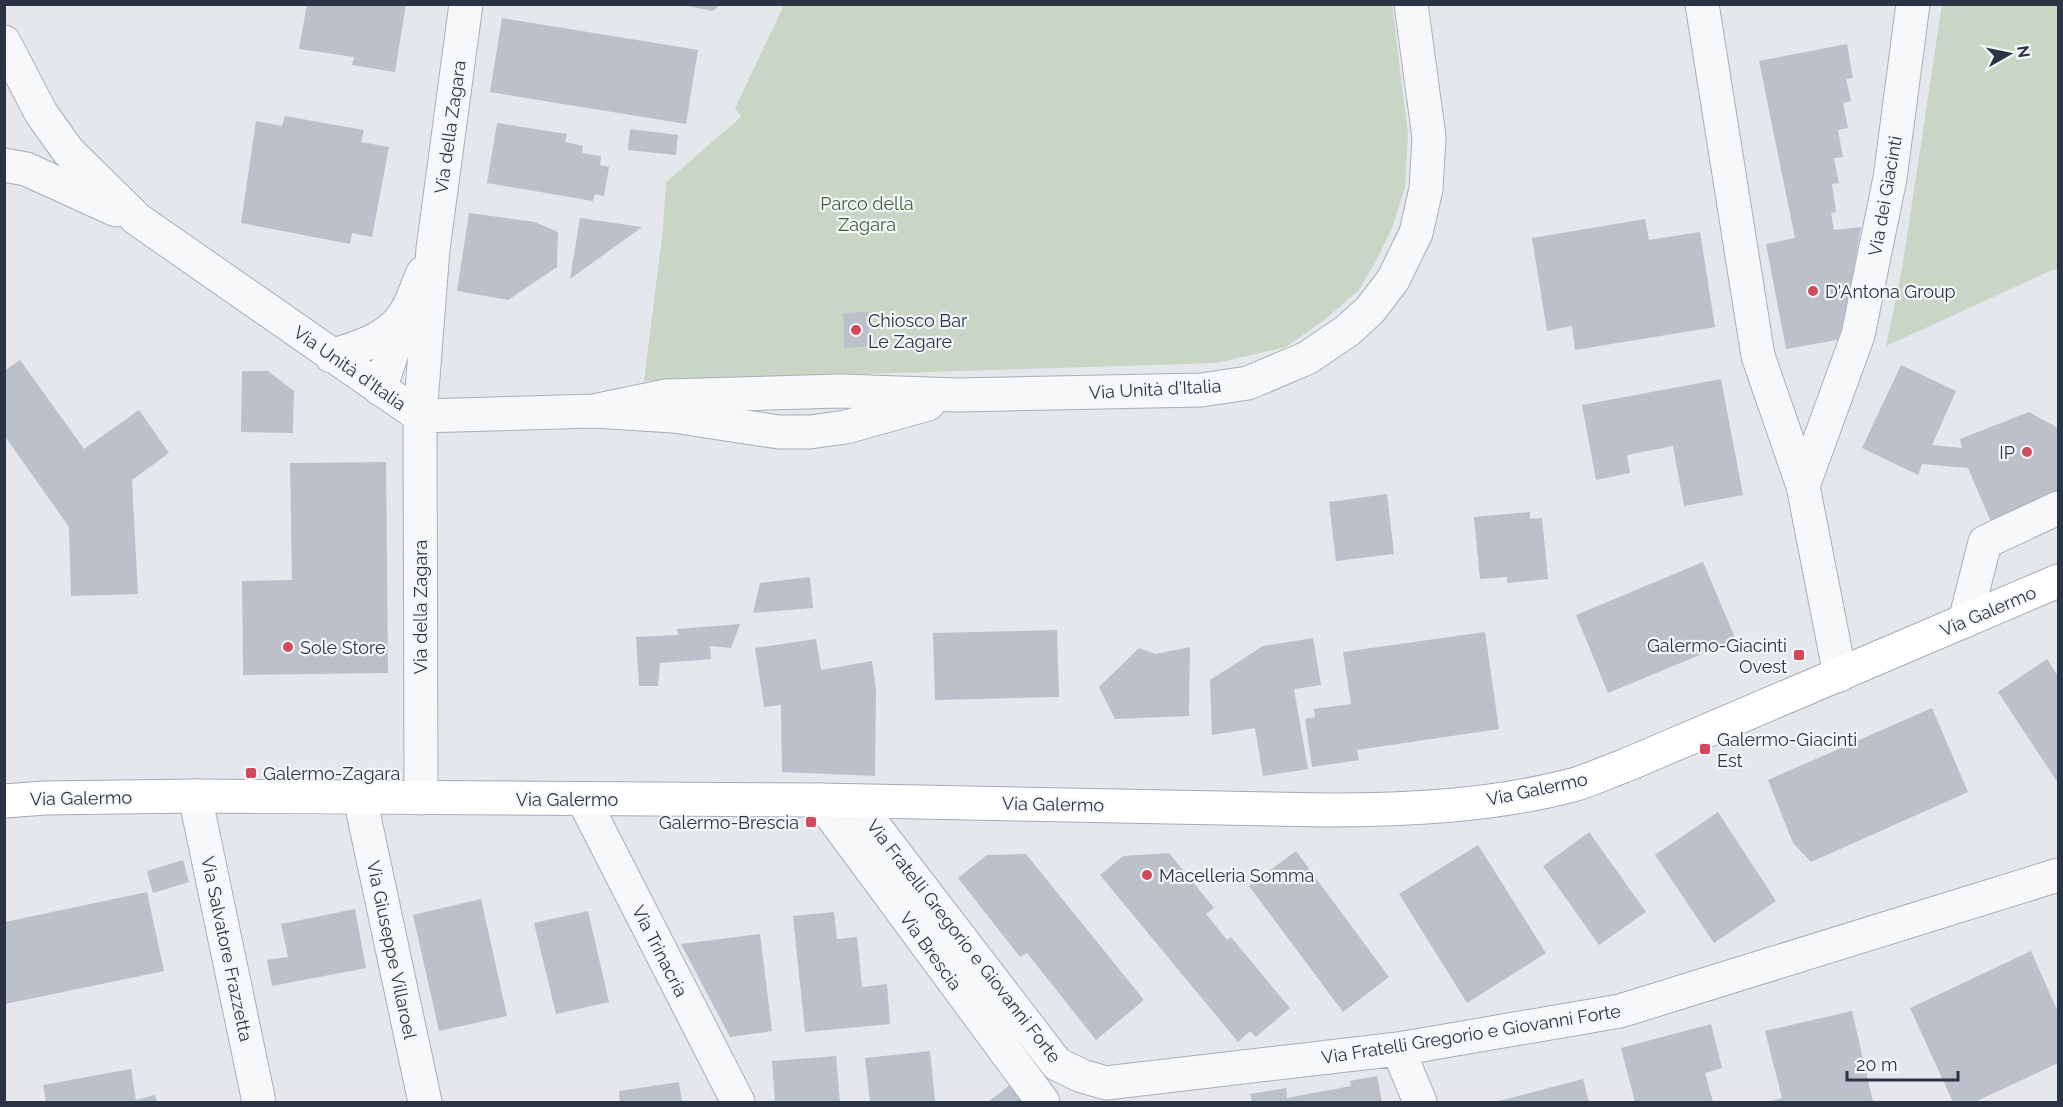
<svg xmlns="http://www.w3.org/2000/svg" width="2063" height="1107" viewBox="0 0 2063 1107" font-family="Raleway,sans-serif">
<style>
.green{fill:#c9d6c5}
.building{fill:#bbc0ca}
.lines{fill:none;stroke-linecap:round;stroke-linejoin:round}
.minor-casing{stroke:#a9aeb7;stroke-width:35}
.major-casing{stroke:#a3abb8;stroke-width:35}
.minor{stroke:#f7f8fa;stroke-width:33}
.major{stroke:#fff;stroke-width:33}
.poi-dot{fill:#d1495b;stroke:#f4f6f9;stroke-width:2}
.labels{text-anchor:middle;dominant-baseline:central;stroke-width:4.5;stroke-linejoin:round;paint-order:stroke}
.street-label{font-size:18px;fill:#2b3445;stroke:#f4f6f9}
.park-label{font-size:18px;fill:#3f6138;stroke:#f4f6f9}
.poi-label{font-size:18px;fill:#2b3445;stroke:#f4f6f9;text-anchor:start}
</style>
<rect width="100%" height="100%" fill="#e4e7ec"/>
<path class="green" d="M784,5H1392L1408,134L1405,187L1392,228L1377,259L1358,291L1327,318L1286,347L1216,363L644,381L663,229L666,182L741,117L735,108Z
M1942,5H2058V270H2052L1886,346L1902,269Z"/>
<path class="building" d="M307,4H406L395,72L352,65L354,57L299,49Z
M677,4H721L713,11Z
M502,18L698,50L686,124L490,92Z
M1847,44L1853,78L1846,79L1851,101L1843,103L1848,128L1838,130L1843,157L1834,158L1839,183L1832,184L1836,212L1831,213L1834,230L1861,227L1842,339L1786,349L1766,244L1795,238L1759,61Z
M285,116L364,130L361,142L389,147L372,237L352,233L350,244L241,223L256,121L282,126Z
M497,123L567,134L565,142L583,146L582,153L601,156L600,165L609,167L604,196L595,194L593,201L487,183Z
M630,129L678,135L676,155L628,150Z
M469,213L535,222L558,232L557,267L508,300L457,291Z
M580,218L642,227L570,279Z
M1645,219L1649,240L1700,232L1715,327L1575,350L1572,326L1547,331L1532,238Z
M868,312L870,346L844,348L843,313Z
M20,360L84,449L139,410L169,453L132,480L138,594L71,596L69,527L4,435V371Z
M1901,365L1956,391L1932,445L1962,448L1960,439L2029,412L2058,428V520L2000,543L1968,468L1922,464L1918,475L1862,448Z
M242,371H268L294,391L293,433L241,432Z
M1721,379L1743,495L1684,506L1673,446L1627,455L1630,473L1596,480L1582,405Z
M386,462L388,673L243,675L242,581L292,580L290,463Z
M1387,494L1394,554L1336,561L1329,502Z
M1530,512V519L1542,518L1548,579L1507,583V577L1480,579L1474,517Z
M1703,562L1736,640L1608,693L1576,615Z
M810,577L813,608L753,613L760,583Z
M740,624L731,648L710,646L711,659L660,663L658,686H639L636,637L678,635L677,629Z
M1057,630L1059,697L935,700L933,633Z
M1485,632L1499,729L1357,750L1359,760L1312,767L1305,719L1315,717L1314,709L1351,704L1343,652Z
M1313,638L1321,685L1294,689L1308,769L1263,776L1255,728L1212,735L1210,680L1263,646Z
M816,639L821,670L872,661L876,689L875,776L782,772L781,705L764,707L755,648Z
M1190,647L1189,716L1115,719L1099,687L1139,648L1155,654Z
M2047,659L2058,676V783L1998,692Z
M1932,708L1968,792L1811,862L1793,843L1768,780Z
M1718,812L1776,901L1714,943L1655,855Z
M1589,832L1646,912L1599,945L1543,866Z
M1478,845L1546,953L1467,1003L1399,894Z
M1296,851L1389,977L1343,1012L1249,886Z
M1169,853L1214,908L1206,914L1227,940L1231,937L1290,1008L1256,1037L1250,1031L1238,1042L1100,875L1123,856Z
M1026,854L1144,1000L1096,1040L1027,953L1020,957L958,878L987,855Z
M183,860L189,882L153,893L147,871Z
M147,892L164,971L5,1004V922Z
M481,899L507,1016L439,1031L413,915Z
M355,909L366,968L272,986L267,960L288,957L281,924Z
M588,911L609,1002L556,1014L534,923Z
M834,912L837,939L857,937L862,987L887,984L890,1024L805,1032L793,916Z
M760,934L772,1031L730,1037L681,944Z
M2031,951L2058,1012V1063L1975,1102H1953L1910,1008Z
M1852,1011L1873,1102H1769L1782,1098L1765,1031Z
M1711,1024L1722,1068L1705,1073L1713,1102H1635L1621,1048Z
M930,1051L935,1102H870L865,1058Z
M836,1056L840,1102H775L772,1061Z
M131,1069L136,1100L155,1095L157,1102H46L43,1085Z
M1377,1076L1382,1102H1252L1250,1094L1286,1088L1287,1098L1351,1086L1350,1081Z
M1583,1079L1589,1102H1495Z
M679,1082L682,1102H620L619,1091Z
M1010,1085L1024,1102H988Z"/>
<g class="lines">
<defs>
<path id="minor" d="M1702,4L1758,356L1803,486L1840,675
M4,42L41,113L68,151L137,219L420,416L594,411L673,416L779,432H810L846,427L928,404
M4,165L26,169L116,210
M331,356C359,347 390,339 406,312C413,300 417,286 423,273
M380,389L405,314
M594,411L666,396L840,391L958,395L1201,390L1248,383L1307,358L1347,331L1370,310L1393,280L1416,233L1426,189L1429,137L1411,4
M1803,486L1858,335L1890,178L1913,4
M1965,621L1985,542L2058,508
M195,796L259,1102
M360,798L425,1102
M421,798L420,416L433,249L466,4
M583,799L738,1102
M820,800L1043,1102
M855,801L1057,1064L1082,1076L1106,1083L1398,1049L1620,1011L2058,875
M1398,1049L1420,1102"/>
<path id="major" d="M4,801L45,798L195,796L820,800L1325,810C1408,810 1492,806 1573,785C1590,780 1607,772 1624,766L2058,581"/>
</defs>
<use href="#minor" class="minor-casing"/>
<use href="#major" class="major-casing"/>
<use href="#minor" class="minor"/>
<use href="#major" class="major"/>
</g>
<g class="poi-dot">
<circle cx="1813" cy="291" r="6"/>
<circle cx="856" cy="330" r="6"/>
<circle cx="2027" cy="452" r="6"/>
<circle cx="288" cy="647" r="6"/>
<rect x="1793" y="649" width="12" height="12" rx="3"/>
<rect x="1699" y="743" width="12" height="12" rx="3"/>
<rect x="245" y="767" width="12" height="12" rx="3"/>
<rect x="805" y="816" width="12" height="12" rx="3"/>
<circle cx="1147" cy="875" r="6"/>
</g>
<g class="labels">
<g class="street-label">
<text transform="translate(450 127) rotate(-82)">Via della Zagara</text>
<text transform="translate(1885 196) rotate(-80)">Via dei Giacinti</text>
<text transform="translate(350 368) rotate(35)">Via Unità d'Italia</text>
<text transform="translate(1155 389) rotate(-3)">Via Unità d'Italia</text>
<text transform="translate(420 607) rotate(-90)">Via della Zagara</text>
<text transform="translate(1988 611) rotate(-23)">Via Galermo</text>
<text transform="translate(1537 789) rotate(-12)">Via Galermo</text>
<text transform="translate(81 798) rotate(-1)">Via Galermo</text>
<text x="567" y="799">Via Galermo</text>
<text transform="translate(1053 804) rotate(1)">Via Galermo</text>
<text transform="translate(964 941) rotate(52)">Via Fratelli Gregorio e Giovanni Forte</text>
<text transform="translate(227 949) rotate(78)">Via Salvatore Frazzetta</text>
<text transform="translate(392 950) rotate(78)">Via Giuseppe Villaroel</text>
<text transform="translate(660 951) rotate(63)">Via Trinacria</text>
<text transform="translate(931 951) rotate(54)">Via Brescia</text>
<text transform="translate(1471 1034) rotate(-9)">Via Fratelli Gregorio e Giovanni Forte</text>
</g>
<g class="park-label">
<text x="867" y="203">Parco della<tspan x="867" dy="21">Zagara</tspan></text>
</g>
<g class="poi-label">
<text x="1825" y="291">D'Antona Group</text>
<text x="868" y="320">Chiosco Bar<tspan x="868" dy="21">Le Zagare</tspan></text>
<text x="2015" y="452" text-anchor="end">IP</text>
<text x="1787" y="645" text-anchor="end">Galermo-Giacinti<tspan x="1787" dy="21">Ovest</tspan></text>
<text x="300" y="647">Sole Store</text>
<text x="1717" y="739">Galermo-Giacinti<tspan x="1717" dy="21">Est</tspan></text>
<text x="263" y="773">Galermo-Zagara</text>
<text x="799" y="822" text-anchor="end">Galermo-Brescia</text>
<text x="1159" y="875">Macelleria Somma</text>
</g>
</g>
<rect width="2063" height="1107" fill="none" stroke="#2b3445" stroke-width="12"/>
<g transform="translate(2009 54) rotate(81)" stroke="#f4f6f9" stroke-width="4.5" paint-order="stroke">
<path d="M0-4.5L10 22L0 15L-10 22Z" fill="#2b3445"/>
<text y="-9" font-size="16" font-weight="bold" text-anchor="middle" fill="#2b3445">N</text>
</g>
<path d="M1847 1071v9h111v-9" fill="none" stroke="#2b3445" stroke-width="3"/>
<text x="1856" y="1071" font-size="18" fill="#2b3445" stroke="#f4f6f9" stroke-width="4.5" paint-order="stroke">20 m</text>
</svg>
